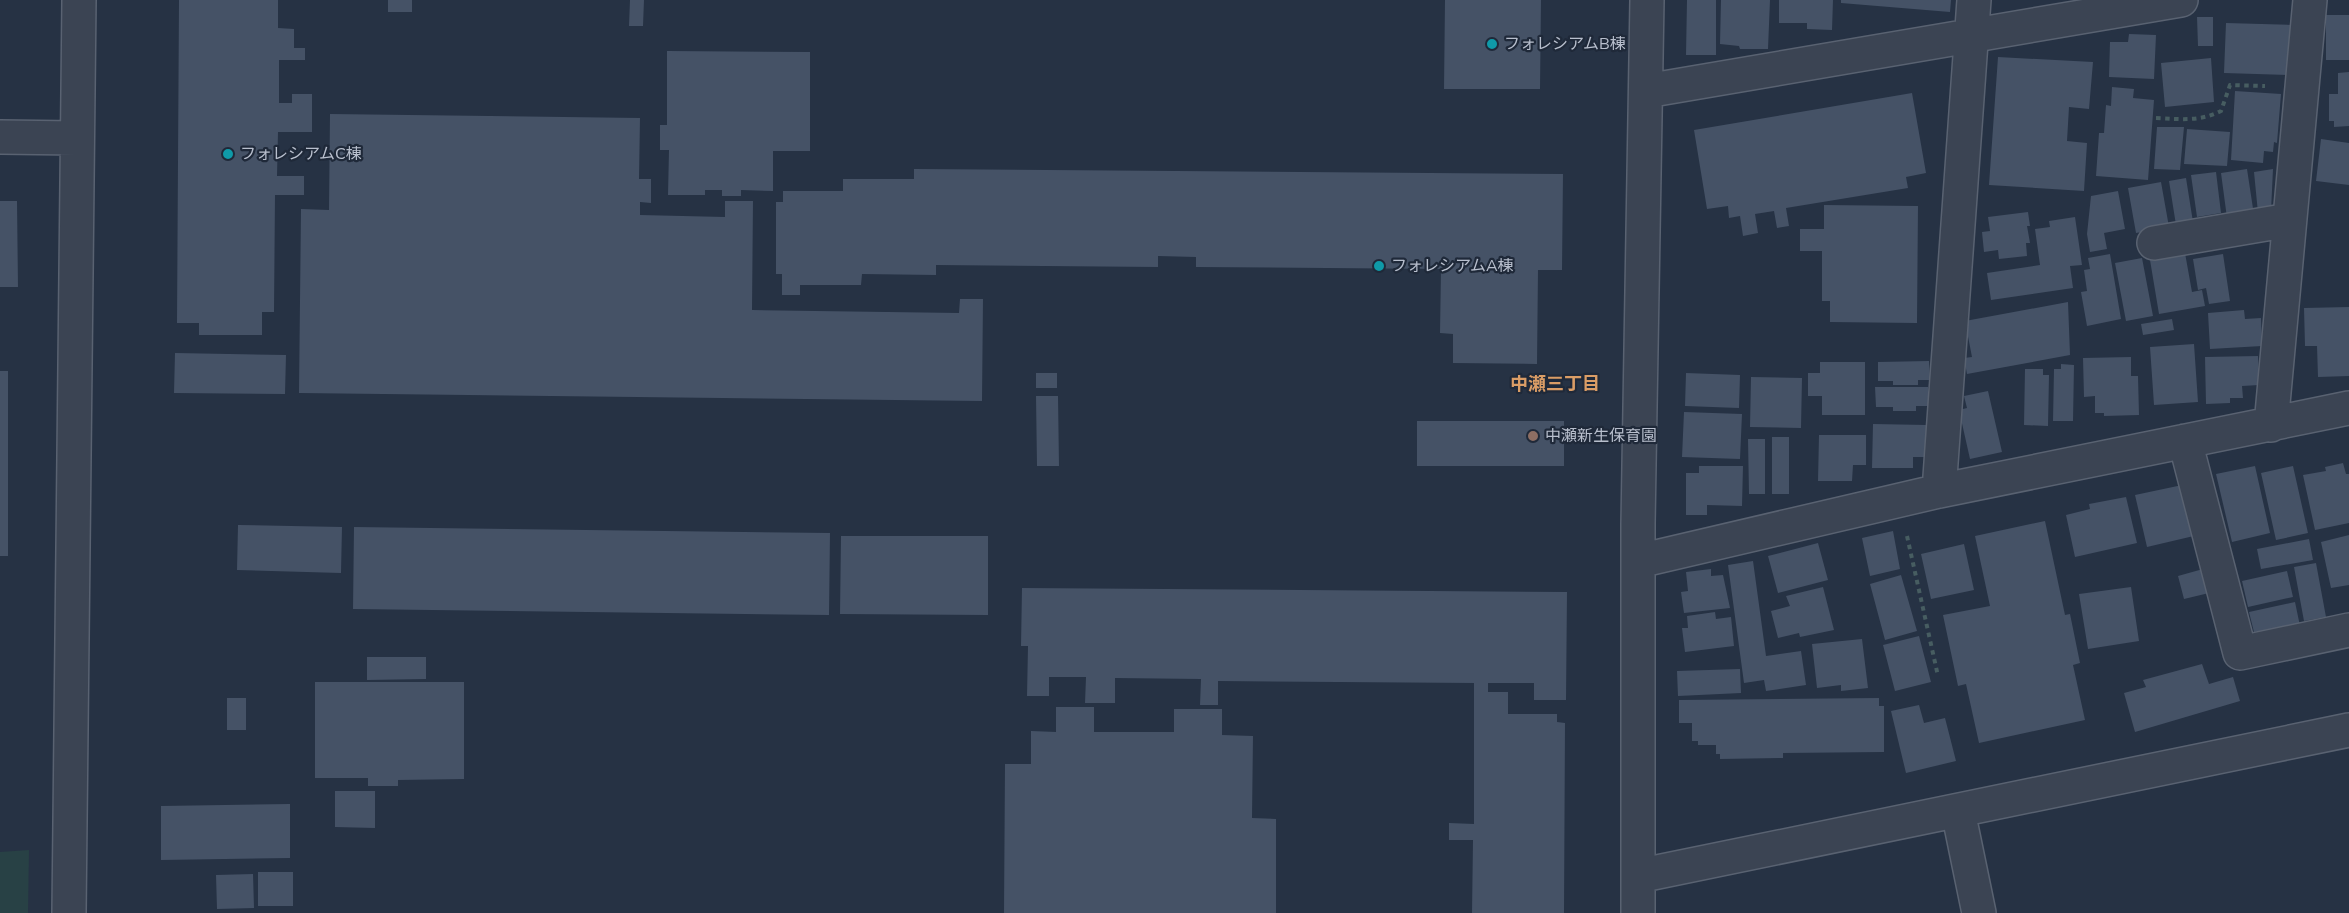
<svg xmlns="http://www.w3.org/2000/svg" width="2349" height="913" viewBox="0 0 2349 913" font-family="'Nunito Sans','Noto Sans JP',sans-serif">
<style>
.green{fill:#284145}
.building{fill:#455266}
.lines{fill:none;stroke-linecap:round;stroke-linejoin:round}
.minor-casing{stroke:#596271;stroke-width:36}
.path{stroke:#475d61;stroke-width:4;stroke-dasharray:4.5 4.5;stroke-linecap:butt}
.minor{stroke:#3b4453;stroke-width:33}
.culture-dot{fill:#0f9aa8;stroke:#1f2939;stroke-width:2}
.education-dot{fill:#8d6e63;stroke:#1f2939;stroke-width:2}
.labels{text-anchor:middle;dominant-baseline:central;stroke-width:4.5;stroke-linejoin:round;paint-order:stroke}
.poi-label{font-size:16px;fill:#b8bfcd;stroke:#1f2939;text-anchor:start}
.neighbourhood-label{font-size:18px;font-weight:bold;fill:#da9d66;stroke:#1f2939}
</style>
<rect width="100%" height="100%" fill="#263244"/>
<path class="green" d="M29,850L28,913H0V852Z"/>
<path class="building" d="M179,0H278V28L294,29V48H305V60H279V103H292V94H312V132H278L277,176H304V195H275L274,312H262V335H199V323H177Z
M388,0H412V12H388Z
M630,0H644L643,26H629Z
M1445,0H1541L1540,89H1444Z
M1687,0H1716V55H1686Z
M1721,0H1770L1768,49H1740L1739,46L1720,44Z
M1779,0H1833L1832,30L1807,29V23H1779Z
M1841,0H1951L1950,12L1841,3Z
M2326,15H2349V60H2326Z
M2197,17H2213V46H2198Z
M2226,23L2293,25L2290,75L2224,73Z
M2129,34L2156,35L2154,79L2109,77L2110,42H2128Z
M667,51L810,52V151H773V191L741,190V196H722V190H705V195H668L669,150H660V125H667Z
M1998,57L2093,62L2089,109L2069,107L2067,141L2087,143L2084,191L1989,185Z
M2211,58L2214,102L2165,107L2161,63Z
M2349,72V126L2334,127V121H2329V94H2338V73Z
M2112,87L2134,89L2133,98L2154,100L2148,180L2096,176L2099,133H2104L2106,105L2111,106Z
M2235,91L2281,94L2277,143L2274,142L2273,152L2264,151L2263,163L2231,160Z
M1912,93L1926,173L1906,177L1908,188L1786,208L1789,226L1777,228L1774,211L1755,214L1758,233L1743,236L1740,216L1729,218L1728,206L1707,209L1694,130Z
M330,114L640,118L639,179H651V203L640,202V215L725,217V201H753L752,310L959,313L960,299H983L982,401L299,393L301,209L329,210Z
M2157,127H2184L2180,170L2154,169Z
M2187,129L2230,132L2227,166L2184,164Z
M2321,139L2349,143V185L2316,181Z
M914,169L1563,174L1562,270H1538L1537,364L1453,363V334L1440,333L1441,269L1196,267V257L1158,256V267L936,265V275L862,274L861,285H800V295H782V274H776V202H783V191H843V179H914Z
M2247,169L2254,215L2227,218L2221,173Z
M2273,169L2271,211L2258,213L2254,172Z
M2216,172L2221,213L2197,217L2191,175Z
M2186,178L2193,222L2176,225L2169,181Z
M2161,182L2169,227L2136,233L2128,188Z
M2118,191L2125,229L2104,233L2107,249L2090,252L2087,234L2091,196Z
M0,201H17L18,287H0Z
M1824,205L1918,206L1917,323L1830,322V301H1822V251H1800V229H1824Z
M2028,212L2030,226H2027L2030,243H2026L2027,256L1999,259L1998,250L1984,252L1982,232L1990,231L1988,217Z
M2075,217L2082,265L2070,266L2073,288L1991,300L1987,273L2040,265L2035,229L2050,227L2049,221Z
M2185,253L2192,292L2202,290L2205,306L2159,314L2150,260Z
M2110,254L2121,319L2087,326L2081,292L2087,291L2084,270L2090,269L2088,258Z
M2223,254L2230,301L2209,304L2206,288L2198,290L2193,259Z
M2142,258L2153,316L2126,321L2115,263Z
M2068,302L2070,355L1967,374L1964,358L1972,357L1965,321Z
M2349,307V376L2318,377L2317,346H2305L2304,308Z
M2244,310L2245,319L2261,318L2262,346L2210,349L2208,313Z
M2172,319L2174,330L2143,335L2141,324Z
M2194,344L2198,402L2154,405L2150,347Z
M175,353L286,355L285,394L174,393Z
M2258,356L2259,385L2242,386L2243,398H2230V403L2206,404L2205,357Z
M2131,357V376H2138L2139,415L2104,416V413H2095V396L2084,397L2083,358Z
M1929,361L1930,380H1918V385H1893V381H1878V362Z
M1820,362H1865V415H1822V396H1808V373H1820Z
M2061,364L2074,365L2073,421H2053L2054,369H2061Z
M2025,369H2043V375H2049L2048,426L2024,425Z
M0,371H8V556H0Z
M1036,373H1057V388H1036Z
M1686,373L1740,375L1739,408L1685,406Z
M1751,377L1802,378L1801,428L1750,427Z
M1875,387H1928V406H1916V411H1893V407H1876Z
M1988,391L2002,452L1970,459L1959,410L1967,408L1964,396Z
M1036,396H1058L1059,466H1037Z
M1684,412L1742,414L1740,459L1682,457Z
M1417,421H1564V466H1417Z
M1873,424L1927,425L1926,457H1913V468H1872Z
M1819,435H1866V465H1853L1852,481H1818Z
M1772,437H1789V494H1772Z
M1748,439H1765V494H1749Z
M2343,463L2346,474H2349V523L2315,530L2303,475L2326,471L2325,467Z
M1699,466H1743L1742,506L1707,505V515H1686V473H1699Z
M2255,466L2270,533L2232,542L2216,474Z
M2293,466L2308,533L2276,540L2261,473Z
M2187,484L2198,535L2147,547L2135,495Z
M2126,497L2137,543L2075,557L2066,515L2090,509L2089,504Z
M2045,521L2065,615L2070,614L2080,663L2073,665L2085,720L1979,743L1966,684L1958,686L1943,615L1990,606L1975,536Z
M238,525L342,527L341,573L237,570Z
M354,527L830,533L829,615L353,609Z
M1893,531L1900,569L1870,576L1862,538Z
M2349,535V585L2331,588L2321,542Z
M841,536H988V615L840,614Z
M2309,539L2313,560L2261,569L2257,549Z
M1818,543L1828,580L1778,593L1768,556Z
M1964,544L1974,590L1931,599L1921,554Z
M1753,561L1766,656L1801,651L1806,685L1766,691L1764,680L1744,683L1728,565Z
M2316,563L2326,617L2304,621L2294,567Z
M1711,569V576L1723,575L1730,608L1684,613L1681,592L1688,591L1686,572Z
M2203,569L2209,593L2184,599L2178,576Z
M2287,571L2293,597L2248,607L2242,581Z
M1901,575L1917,631L1885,640L1870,584Z
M1823,587L1834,630L1800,637L1799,633L1778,638L1771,611L1790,606L1786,596Z
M2131,587L2139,641L2088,649L2079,594Z
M1022,588L1567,592L1566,700H1534V683H1488V692H1508V714H1557V722L1565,723L1564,913H1472L1473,840H1449V823L1474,824V683L1218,681V705H1200L1201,679L1115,678V703H1085L1086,677H1049V696H1027L1028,646H1021Z
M2295,602L2300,626L2262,635L2261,631L2254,632L2249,612Z
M1715,612L1716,619L1731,617L1734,646L1685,652L1682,628H1688L1687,616Z
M1919,636L1931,682L1895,691L1883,645Z
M1862,639L1868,688L1841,691V685L1817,688L1812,644Z
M367,657H426V679L367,680Z
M2202,664L2209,684L2233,677L2240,701L2135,732L2124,693L2146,687L2143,680Z
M1740,669L1741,693L1678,696L1677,671Z
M315,682H464V779L398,780V786H368V778H315Z
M227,698H246V730H227Z
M1879,698V706H1884V752L1783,753V758L1720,759V754H1716V745H1698V741H1692V723H1679V700Z
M1919,705L1924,723L1945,718L1956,761L1906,773L1891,711Z
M1056,707H1094V732H1174V709H1222V735L1253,736L1252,818L1276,819V913H1004L1005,764H1031V731L1056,732Z
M335,791H375V828L335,827Z
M290,804V858L161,860V806Z
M258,872H293V906H258Z
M253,874L254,908L217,909L216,875Z"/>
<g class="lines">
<defs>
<path id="minor" d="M1646,91L2181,0
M0,137L77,138
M2154,243L2289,220
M2271,425L2310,0
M2185,441L2240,653L2349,630
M1939,491L1974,0
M1639,561L1939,491L2349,408
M1958,811L1979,913
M1638,876L2349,730
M69,913L79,0
M1638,913V524L1647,0"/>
</defs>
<use href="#minor" class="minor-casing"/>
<path class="path" d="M2156,118C2180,119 2199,122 2221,111L2230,85L2265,86
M1907,536L1938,676"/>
<use href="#minor" class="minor"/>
</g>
<g class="culture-dot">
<circle cx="1492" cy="44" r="6"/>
<circle cx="228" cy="154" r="6"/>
<circle cx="1379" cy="266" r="6"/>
</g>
<circle class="education-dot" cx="1533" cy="436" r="6"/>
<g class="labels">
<g class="poi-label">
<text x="1504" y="44">フォレシアムB棟</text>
<text x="240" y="154">フォレシアムC棟</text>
<text x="1391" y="266">フォレシアムA棟</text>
<text x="1545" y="436">中瀬新生保育園</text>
</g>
<g class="neighbourhood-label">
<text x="1555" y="384">中瀬三丁目</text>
</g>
</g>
</svg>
